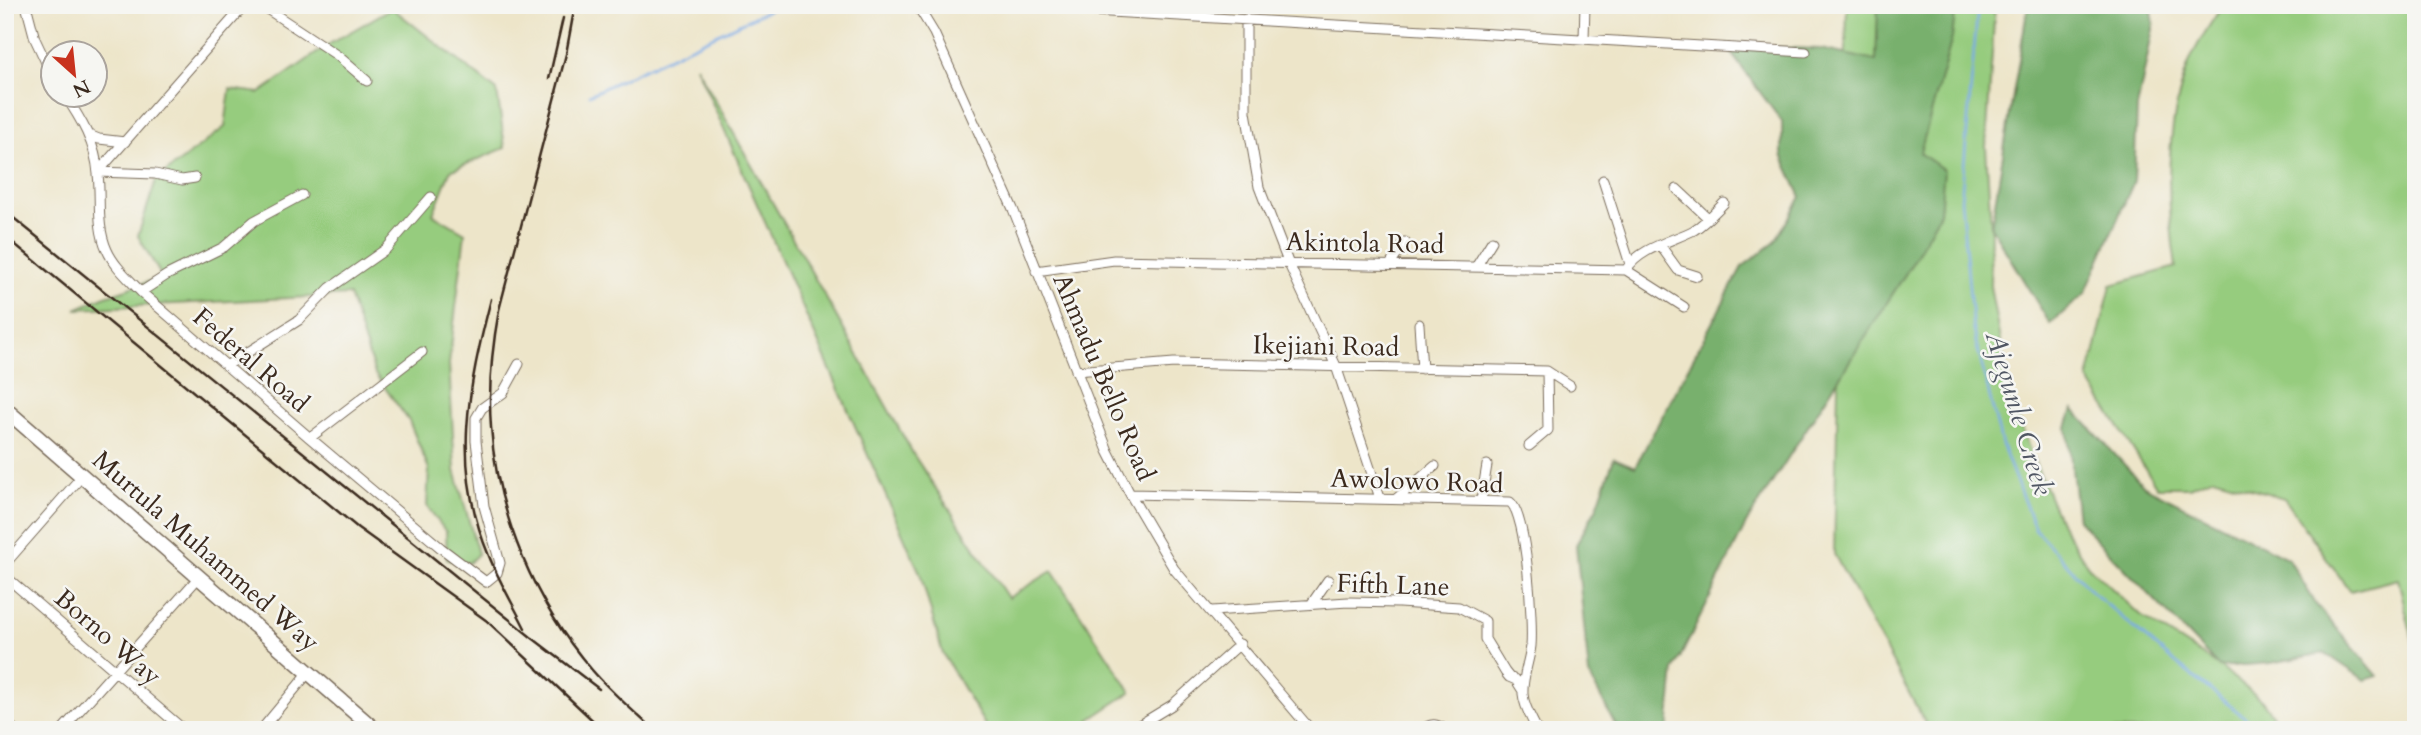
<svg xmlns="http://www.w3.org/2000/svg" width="2421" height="735" viewBox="0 0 2421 735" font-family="Cardo,serif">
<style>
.green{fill:#96cc7e;stroke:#687b4e;stroke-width:2}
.forest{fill:#78b06d;stroke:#5a6d46;stroke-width:2}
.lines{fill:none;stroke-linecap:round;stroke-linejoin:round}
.stream{stroke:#7aaae5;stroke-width:2.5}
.street-casing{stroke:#796b5a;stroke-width:11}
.primary-casing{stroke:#796b5a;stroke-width:17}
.street{stroke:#fff;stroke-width:9}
.primary{stroke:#fff;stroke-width:14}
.rail{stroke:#3b2a1e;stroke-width:2.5}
.labels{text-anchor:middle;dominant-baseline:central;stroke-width:5;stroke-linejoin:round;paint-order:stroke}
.street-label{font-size:26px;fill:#3b2a1e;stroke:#f6f6f2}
.water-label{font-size:28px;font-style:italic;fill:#515764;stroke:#f6f6f2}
</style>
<rect width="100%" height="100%" fill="#f6f6f2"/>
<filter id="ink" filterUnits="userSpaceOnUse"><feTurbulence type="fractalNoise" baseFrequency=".0143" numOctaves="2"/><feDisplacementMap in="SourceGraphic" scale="14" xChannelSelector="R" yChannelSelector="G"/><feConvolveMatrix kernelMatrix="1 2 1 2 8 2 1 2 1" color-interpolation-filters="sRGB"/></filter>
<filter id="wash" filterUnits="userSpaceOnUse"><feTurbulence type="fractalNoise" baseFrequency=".00686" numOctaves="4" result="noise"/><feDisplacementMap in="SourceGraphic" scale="28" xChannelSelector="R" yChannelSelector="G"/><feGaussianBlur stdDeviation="1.57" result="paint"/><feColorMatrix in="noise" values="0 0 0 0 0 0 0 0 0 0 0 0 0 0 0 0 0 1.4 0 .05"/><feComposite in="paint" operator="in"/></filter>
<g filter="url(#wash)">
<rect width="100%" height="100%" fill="#ede5c9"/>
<path class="green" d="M1847,5H1995L1986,147L1991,227L1990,286L2010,396L2032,456L2061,524L2088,566L2141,616L2219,666L2262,701L2283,730H1929L1834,554Z
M2223,5H2416V653L2398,579L2350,591L2284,498L2214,477L2189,487H2157L2088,379L2111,285L2176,267C2166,200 2164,125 2190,61C2198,41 2211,23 2223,5Z
M392,8L497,91L505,148L450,171L433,214L465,233L449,364L455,470L478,554L469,563L447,559L446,532L427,506L429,469L409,421L375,374L349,295L76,309L103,297L162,277L138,236L156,180L225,127L230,89L260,93L331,43Z
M696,66L915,457L1008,598L1052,571L1131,692L1089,720L1095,730H988L943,654L920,573Z"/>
<path class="forest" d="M1878,5H1956L1952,38L1920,153L1944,170L1940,213L1913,262L1747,522L1674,670L1668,730H1618L1589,675L1576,545L1597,507L1614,458L1635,467L1742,267L1774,243L1801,197L1782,155V122L1726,46L1821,49L1876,61Z
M2028,5H2151L2154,24L2137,108L2134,181L2085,294L2050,324L1991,227Z
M2073,409L2144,486L2289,559L2317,606L2378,676L2365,680L2325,653L2271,663L2219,667L2078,520L2067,427Z"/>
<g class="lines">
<path class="stream" d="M1978,5L1961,200L1973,331L2002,445L2035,529L2092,592L2172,660L2261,730
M589,95L779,5"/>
</g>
</g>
<g filter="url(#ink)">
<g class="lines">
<defs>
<path id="street" d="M26,5L35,39L52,75
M261,5L338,56L367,81
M917,5L934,33L1013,209L1108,451L1130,494L1174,569L1311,730
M1059,5L1092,11L1806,52
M1246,19V112L1259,187L1288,262L1336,366L1380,498
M1584,38L1585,5
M64,94C81,119 96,144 98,174C101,199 96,226 107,250C114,266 129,279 141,292L310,438L441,548L486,582L497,573L500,563L484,506L476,441V418L482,408L503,393L519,364
M89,135L99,139L125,142
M98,172L245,5
M98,172L155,174L182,180L195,178
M1603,180L1630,264
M1677,189L1708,218
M1660,245L1678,270L1697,276
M1390,265L1405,242
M1476,267L1492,241
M1626,270C1639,248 1673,241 1694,230C1705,223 1715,212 1724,203
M1036,271L1114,260L1626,270L1684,307
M141,292L167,275L224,247L254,221L302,195
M1419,324L1422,369
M226,366L299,320L330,288L386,249L431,197
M1076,371L1174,363L1547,371L1570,386
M310,438L422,352
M1529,446L1548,430L1547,371
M1130,494L1510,502C1527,514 1533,623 1531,646C1529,662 1522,678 1523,694C1524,707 1532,719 1537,730
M1396,499L1435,466
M1481,501L1487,465
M5,564L82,476
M5,576L184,730
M1312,603L1328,580
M1212,611L1348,602L1399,603L1459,607L1485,621V639L1505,672L1509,677L1516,680L1523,691
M5,722L15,730
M62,730L199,577
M261,730L309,672
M1131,730L1172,705L1240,644
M1422,730C1431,722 1437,724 1446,730"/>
<path id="primary" d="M5,409L375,730"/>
</defs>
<use href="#street" class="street-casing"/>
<use href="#primary" class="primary-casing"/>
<use href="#street" class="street"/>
<use href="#primary" class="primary"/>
<path class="rail" d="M575,5L566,54L499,310C492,348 488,388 491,427C497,515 535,604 592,670C611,692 633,711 654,730
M549,79L563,18
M5,211L531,637L599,689
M5,236L358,528L487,621L603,730
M491,299C468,389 451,466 489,556C499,581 513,604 525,628"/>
</g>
</g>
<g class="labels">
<g class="street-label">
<text transform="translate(1365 243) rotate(1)">Akintola Road</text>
<text transform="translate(1326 346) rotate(1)">Ikejiani Road</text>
<text transform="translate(251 360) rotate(41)">Federal Road</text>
<text transform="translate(1104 377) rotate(67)">Ahmadu Bello Road</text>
<text transform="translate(1417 481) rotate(2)">Awolowo Road</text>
<text transform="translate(206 551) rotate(41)">Murtula Muhammed Way</text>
<text transform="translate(1393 585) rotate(2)">Fifth Lane</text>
<text transform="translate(108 637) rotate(41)">Borno Way</text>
</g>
<g class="water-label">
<text transform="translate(2019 413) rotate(73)">Ajegunle Creek</text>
</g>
</g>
<rect width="2421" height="735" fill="none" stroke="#f6f6f2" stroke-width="28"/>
<g transform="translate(74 74) rotate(153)"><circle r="33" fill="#f6f6f2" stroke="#aba49d" stroke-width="2"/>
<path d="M0-5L12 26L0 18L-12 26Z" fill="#c8321e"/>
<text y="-10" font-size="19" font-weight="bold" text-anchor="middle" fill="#3b2a1e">N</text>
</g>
</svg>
